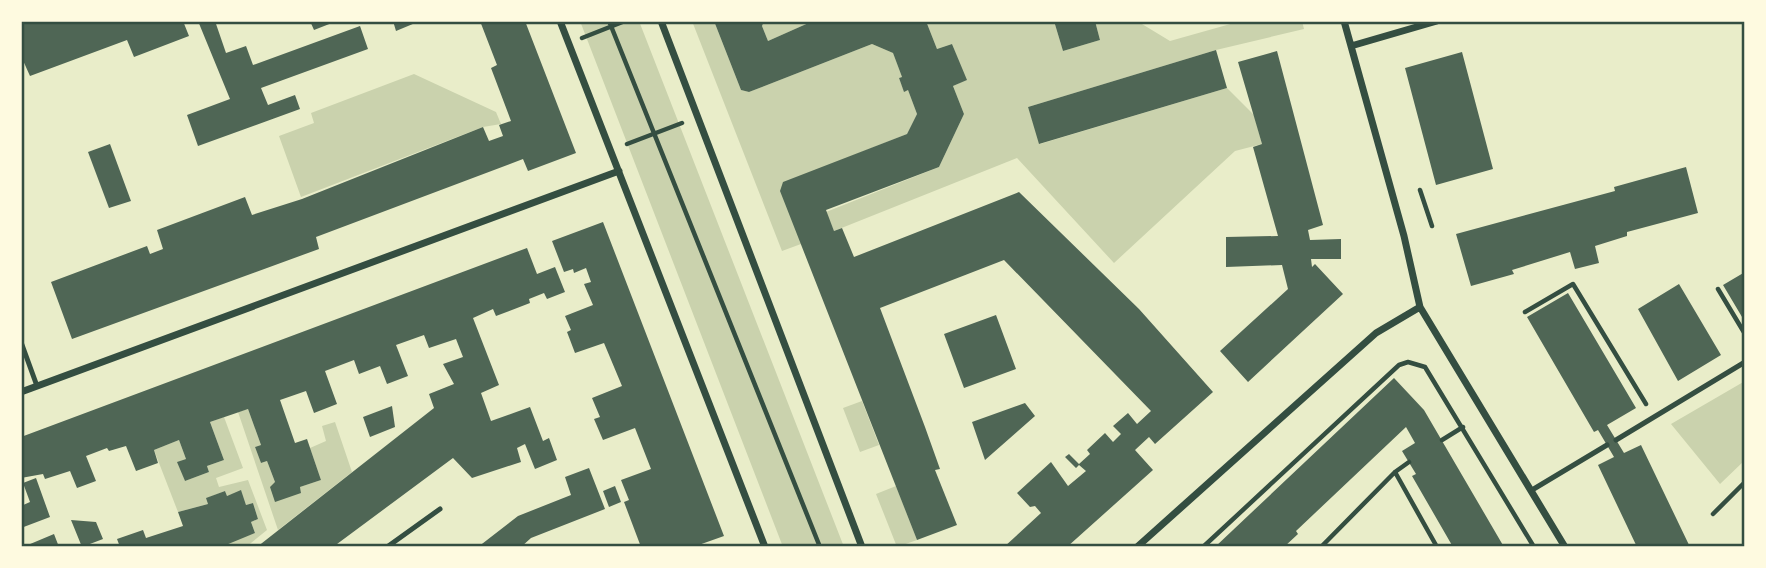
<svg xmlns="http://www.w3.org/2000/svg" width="1766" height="568" viewBox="0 0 1766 568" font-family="Commissioner,sans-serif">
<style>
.green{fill:#cad2ad}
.building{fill:#4f6655}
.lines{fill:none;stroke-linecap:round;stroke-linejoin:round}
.path{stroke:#344e41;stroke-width:4.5}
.service{stroke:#344e41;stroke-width:5}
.minor{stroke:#344e41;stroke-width:7}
.neatline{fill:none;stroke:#344e41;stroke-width:2.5}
</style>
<rect width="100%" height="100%" fill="#e9edc9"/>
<path class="green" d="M580,21H639L844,547H783Z
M692,21H714L741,90L749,92L872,44L893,53L902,77L899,78L904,91L908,90L917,114L907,134L839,161L801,244L782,251Z
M763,21H813L768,41L762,26Z
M926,21H1054L1063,51L1100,40L1095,21H1137L1170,41L1241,21H1302L1304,29L1216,50L1028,107L1040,144L1227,88L1254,115L1262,144L1235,151L1114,263L1017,158L834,231L826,212L939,167L964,114L953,86L966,80L952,44L937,49Z
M414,74L496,112L501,124L483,127L301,197L279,136L314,123L311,113Z
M1745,381V460L1720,484L1671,424Z
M862,401L879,445L860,452L843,408Z
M248,409L261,445L255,447L261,463L267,461L275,482L301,493L300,487L321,480L310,448L326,441L322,426L335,422L352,472L278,530L238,412Z
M224,417L243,468L216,478L219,487L248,480L267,530L246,547L220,545L255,533L251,522L258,519L253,503L246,505L241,491L227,496L225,491L207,498L208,504L178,512L154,450L179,440L186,459L178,462L185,481L209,472L207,466L224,460L210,422Z
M896,486L917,540L897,547L876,494Z"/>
<path class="building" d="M21,21H183L189,36L134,57L127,40L30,76L21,56Z
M198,21H215L226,53L246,46L253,65L360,26L368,49L261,88L268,105L295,95L300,109L198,146L187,115L230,99Z
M310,21H337L314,30Z
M393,21H420L396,31Z
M480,21H525L576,153L528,171L523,159L316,237L319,249L72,339L51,282L147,246L150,254L163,249L157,230L245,197L252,215L302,199L483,127L489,141L503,136L499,125L511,121L491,68L497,65Z
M714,21H764L762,26L768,41L813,21H926L937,49L952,44L967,80L953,86L964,114L939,167L826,210L834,231L842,228L854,257L1019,192L1139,309L1213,392L1155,444L1149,437L1135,450L1153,470L1067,547H1004L1041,513L1035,506L1030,507L1017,493L1051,462L1068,486L1086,471L1079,465L1076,468L1065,457L1069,454L1079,464L1090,454L1087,450L1105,433L1113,442L1121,434L1113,426L1128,413L1137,424L1151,411L1004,260L880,308L925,427L940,469L935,470L957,525L917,540L780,191L783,182L907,134L917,114L908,90L904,92L899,78L902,77L893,53L872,44L749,92L741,90Z
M1054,21H1095L1100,40L1063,51Z
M1216,50L1227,88L1039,144L1028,107Z
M1277,51L1323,225L1308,230L1310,240L1341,239V259H1311L1312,267L1315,264L1343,294L1248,382L1220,351L1288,289L1282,265L1226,267V237L1278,236L1253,147L1262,144L1238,62Z
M1462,52L1493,169L1436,185L1405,68Z
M110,144L131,201L109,208L88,152Z
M1686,167L1698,213L1627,232V236L1595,246L1599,263L1575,269L1570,252L1512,270L1514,274L1471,286L1456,234L1615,191L1614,187Z
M603,222L724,536L693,547H641L624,502L629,500L621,480L651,469L635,428L603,440L594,419L600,417L592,398L622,386L604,343L575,353L567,332L571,330L565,316L593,305L584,284L591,282L586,268L574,273L573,269L564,272L552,241Z
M527,248L537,274L555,267L565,292L547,299L544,293L529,299L530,303L496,316L493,309L473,318L499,385L481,393L491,421L530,407L543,441L549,438L557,460L535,469L525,444L517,448L521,462L472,478L453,458L333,547H257L434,408L429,394L454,384L443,364L463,357L456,339L429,348L424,335L396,345L408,376L387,384L380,366L359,374L354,360L325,371L337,404L314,413L306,391L280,400L295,443L307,439L321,480L300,487L301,493L275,502L270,487L275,482L267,461L261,463L255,447L261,445L248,409L210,422L224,460L207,466L209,472L185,481L177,462L186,459L179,440L154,450L158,463L136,471L126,446L109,451L107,448L86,456L96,481L77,488L70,471L45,479L43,474L21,478V437Z
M1745,272V322L1723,285Z
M1679,284L1721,355L1678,381L1638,309Z
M1568,293L1636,408L1607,425L1624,453L1641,445L1690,547H1637L1598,465L1614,457L1598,430L1594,432L1527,317Z
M996,315L1016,369L964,388L944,334Z
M1394,378L1424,410L1504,547H1453L1412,476L1416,474L1402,451L1415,443L1406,427L1296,531L1298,534L1284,547H1215Z
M1025,403L1035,416L985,460L972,422Z
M392,406L395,427L370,437L363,417Z
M589,468L605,509L531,538L521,547H478L518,516L571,495L565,477Z
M36,478L50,517L21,528V506L30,502L23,483Z
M615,486L621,502L609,507L603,491Z
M241,490L246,505L253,503L258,519L251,522L255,533L221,547H120L117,539L143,530L146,538L183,526L178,512L208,504L206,498L225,491L227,496Z
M71,520L96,522L103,539L82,547Z
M54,534L59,547H23Z"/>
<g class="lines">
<path class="path" d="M609,21L820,547
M582,38L625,21
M627,144L682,123
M1420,190L1432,226
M1718,289L1745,334
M1525,312L1573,284L1646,404
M1442,440L1463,427
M1395,472L1437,547
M1713,514L1745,482
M1203,547L1399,365L1408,362L1425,367L1534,547
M1321,547L1395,472L1409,462"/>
<path class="service" d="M21,342L37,386
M1616,440L1745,362
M1532,490L1607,445
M387,547L440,509"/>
<path class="minor" d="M560,21L765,547
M661,21L862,547
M1344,21L1404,236L1420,307L1565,547
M1351,46L1437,21
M21,392L619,171
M1137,547L1376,333L1420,307"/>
</g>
<rect width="1766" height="568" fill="none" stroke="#fefae0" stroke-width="46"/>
<rect x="23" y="23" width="1720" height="522" class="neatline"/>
</svg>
